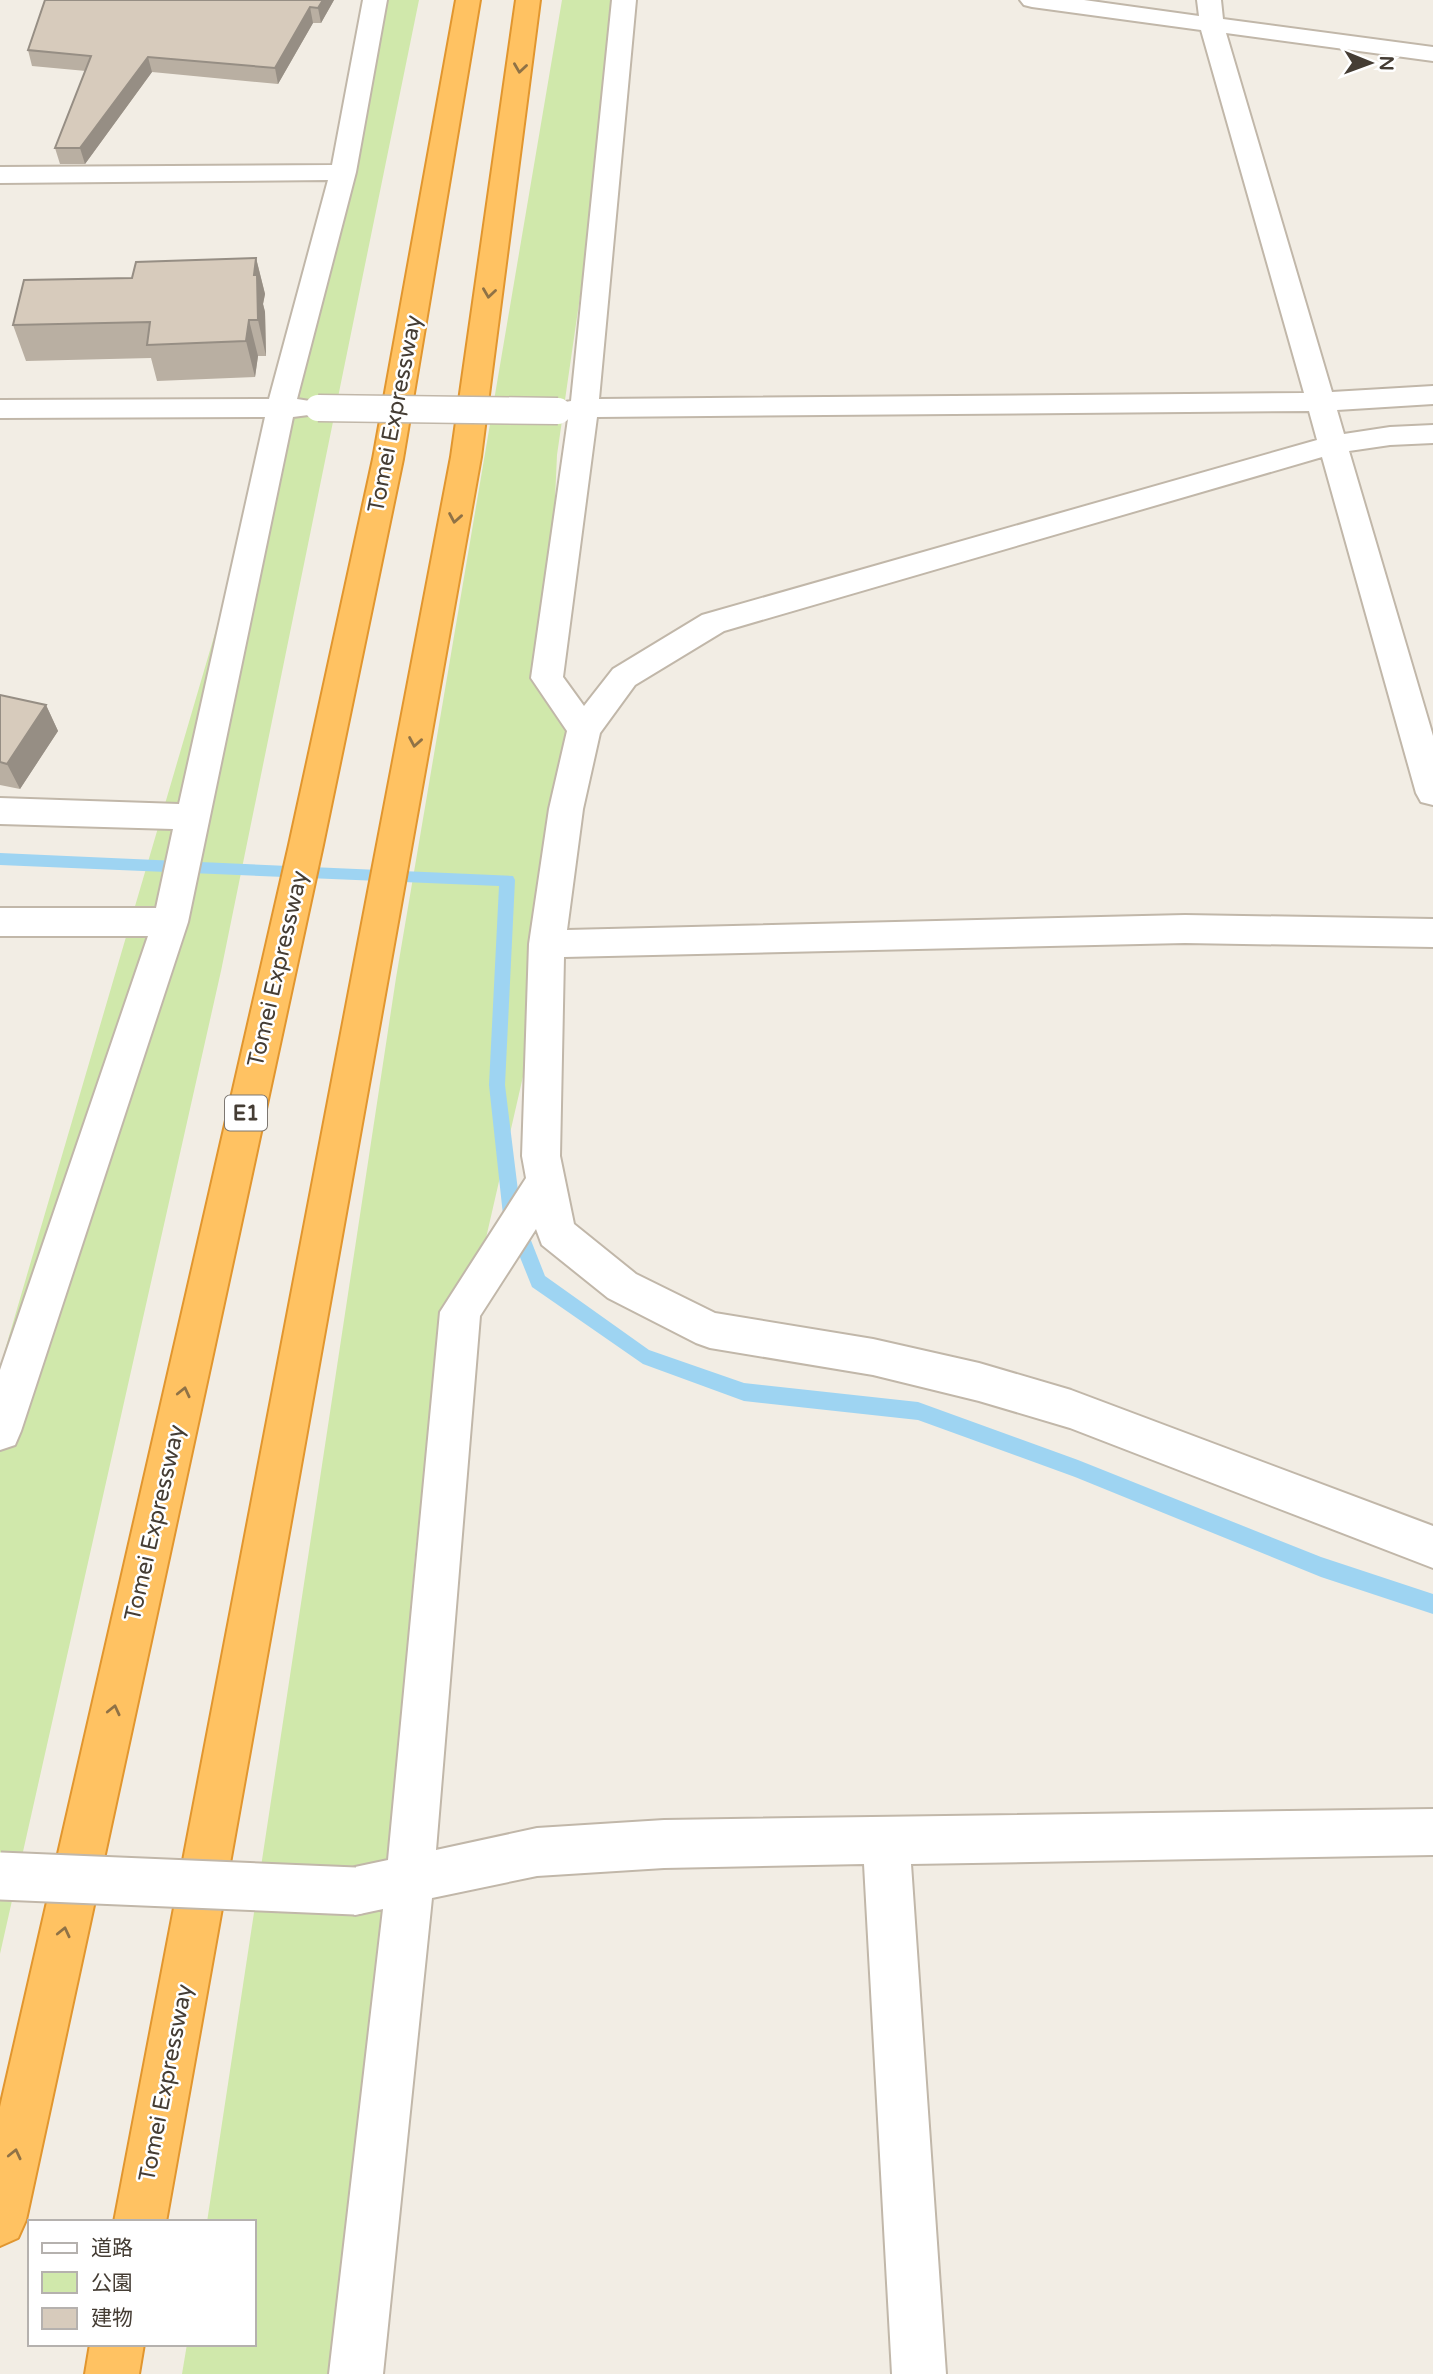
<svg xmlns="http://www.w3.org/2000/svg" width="1433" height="2374" viewBox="0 0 1433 2374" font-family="'Varela Round','Noto Sans JP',sans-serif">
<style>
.green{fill:#d0e8ab}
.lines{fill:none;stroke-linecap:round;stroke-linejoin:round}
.stream{fill:#9ed4f2;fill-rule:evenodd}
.minor-casing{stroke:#c1b7a9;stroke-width:4}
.highway-casing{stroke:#e1962f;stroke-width:4}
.minor{fill:#fff;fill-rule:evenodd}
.highway{fill:#ffc262;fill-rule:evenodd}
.minor-bridge-far1-casing{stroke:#c1b7a9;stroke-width:29;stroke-linecap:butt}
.minor-bridge-casing{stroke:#c1b7a9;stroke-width:51;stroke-linecap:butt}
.minor-bridge-far1{stroke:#fff;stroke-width:26}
.minor-bridge{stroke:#fff;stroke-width:47}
.wall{fill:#b9afa2}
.shaded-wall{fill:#968e84}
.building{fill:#d7cbbc;stroke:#968e84;stroke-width:2}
.oneway{stroke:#8f7246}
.labels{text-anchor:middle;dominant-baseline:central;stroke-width:5;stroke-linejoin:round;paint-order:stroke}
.shield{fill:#fff;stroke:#7d7771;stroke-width:2}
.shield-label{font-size:21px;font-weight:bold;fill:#453d34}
.street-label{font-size:23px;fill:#453d34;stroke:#fff}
</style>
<rect width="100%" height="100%" fill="#f2ede4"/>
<path class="green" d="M373,0H419L221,971L0,1954V1367L281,408Z
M562,0H623L557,455L547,678L584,730L546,976L416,1544L345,2374H182L187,2344H254V2222H207L396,978Z"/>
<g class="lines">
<path class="stream" d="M0,853L513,876L515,880L505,1085L521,1215L545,1276L649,1350L744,1383L918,1402L1078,1460L1321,1557L1433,1594V1614L1321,1577L1075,1477L918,1420L744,1401L643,1364L532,1287L503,1215L489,1085L499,886L0,865Z"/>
<defs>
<path id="minor" d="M363,0H387L356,172L297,399L316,402L320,408L316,414L293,417L188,922L21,1431L15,1445L0,1450V1370L148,936H0V908H156L173,829L0,824V798L179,804L265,417L0,418V400L269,399L328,180L0,183V167L332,165Z
M612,0H636L599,399L1304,393L1201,30L1032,7L1024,5L1020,0H1084L1199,16L1197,0H1221L1223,19L1433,47V61L1226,33L1332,392L1433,386V404L1337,410L1344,434L1390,427L1433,425V443L1390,445L1349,451L1433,736V805L1421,802L1416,793L1322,457L724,631L635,685L600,733L583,809L567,930L1185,915L1433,919V947L1185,943L564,957L560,1156L574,1224L636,1274L715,1313L873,1339L979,1363L1071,1390L1433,1526V1568L1070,1428L979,1401L873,1375L710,1348L696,1343L608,1298L542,1245L536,1229L480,1316L436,1850L537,1828L664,1820L1433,1809V1855L911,1864L946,2374H892L864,1864L664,1868L537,1876L432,1898L383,2374H329L383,1909L355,1915L338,1908L331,1891L338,1874L355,1867L388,1860L440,1312L526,1178L522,1156L529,944L549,809L567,731L531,678L568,419L548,417L544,411L548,405L571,401ZM1309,411L1317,440L702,615L613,669L584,706L563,677L597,417Z"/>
<path id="highway" d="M456,0H480L403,459L323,845L26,2220L18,2238L0,2246V2107L289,845L373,459Z
M516,0H540L481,457L166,2222H114L451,457Z
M90,2344H144L139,2374H85Z"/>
</defs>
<use href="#minor" class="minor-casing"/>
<use href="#highway" class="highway-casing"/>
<use href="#minor" class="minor"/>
<use href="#highway" class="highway"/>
<defs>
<path id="minor-bridge-far1" d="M318,408L558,411"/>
<path id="minor-bridge" d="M0,1876L355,1891"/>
</defs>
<use href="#minor-bridge-far1" class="minor-bridge-far1-casing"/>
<use href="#minor-bridge" class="minor-bridge-casing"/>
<use href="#minor-bridge-far1" class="minor-bridge-far1"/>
<use href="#minor-bridge" class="minor-bridge"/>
</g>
<path class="wall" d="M45,0H334L321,23H313L278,84L152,72L85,164H60L55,148L86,71L32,66L28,50Z
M256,258L265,294L263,304L265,312L266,356H258L255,377L157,381L151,358L26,361L13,325L132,278Z
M0,695L46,705L58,731L20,789L0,785Z"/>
<path class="shaded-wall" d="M323,0H334L321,23L318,8Z
M310,7L313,23L278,84L275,68Z
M148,57L152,72L85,164L80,148Z
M256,258L265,294L263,304L265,312L266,356L258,320L254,275Z
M249,320L258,356L255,377L246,341Z
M46,705L58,731L20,789L7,764Z"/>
<path class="building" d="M45,0H323L318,8L310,7L275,68L148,57L80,148H55L91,56L28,50Z
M256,258L254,275H257L258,320H249L246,341L147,345L150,322L13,325L24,280L132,278L136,262Z
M0,695L46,705L7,764L0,762Z"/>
<defs><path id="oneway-chevron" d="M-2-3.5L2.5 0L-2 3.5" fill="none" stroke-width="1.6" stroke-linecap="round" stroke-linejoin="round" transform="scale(1.75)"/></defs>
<g class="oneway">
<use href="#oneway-chevron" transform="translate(520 68) rotate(98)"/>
<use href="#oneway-chevron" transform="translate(489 293) rotate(98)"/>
<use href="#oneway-chevron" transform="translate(455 518) rotate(100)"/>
<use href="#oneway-chevron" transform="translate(415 742) rotate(100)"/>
<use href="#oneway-chevron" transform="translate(184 1392) rotate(-77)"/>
<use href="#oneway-chevron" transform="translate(114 1710) rotate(-77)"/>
<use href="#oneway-chevron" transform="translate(64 1932) rotate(-77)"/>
<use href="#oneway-chevron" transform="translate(15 2154) rotate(-77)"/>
</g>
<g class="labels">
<rect class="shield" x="225" y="1095.5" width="42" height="35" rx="5"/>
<g class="shield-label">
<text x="246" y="1113">E1</text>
</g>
<g class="street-label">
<text transform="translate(395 414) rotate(-79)">Tomei Expressway</text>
<text transform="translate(278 969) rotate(-77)">Tomei Expressway</text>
<text transform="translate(155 1523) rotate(-77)">Tomei Expressway</text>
<text transform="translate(166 2083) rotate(-79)">Tomei Expressway</text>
</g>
</g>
<rect x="28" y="2220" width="228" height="126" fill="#ffffff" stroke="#b5b1ae" stroke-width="2"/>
<rect x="42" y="2243" width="35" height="10" fill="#ffffff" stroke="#b5b1ae" stroke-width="2"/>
<text x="91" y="2255" font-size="21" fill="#453d34">道路</text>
<rect x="42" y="2272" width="35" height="21" fill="#d0e8ab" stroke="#b5b1ae" stroke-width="2"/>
<text x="91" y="2290" font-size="21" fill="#453d34">公園</text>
<rect x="42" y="2308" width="35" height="21" fill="#d7cbbc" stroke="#b5b1ae" stroke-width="2"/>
<text x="91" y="2325" font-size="21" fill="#453d34">建物</text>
<g transform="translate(1370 63) rotate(91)" stroke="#ffffff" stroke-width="5" paint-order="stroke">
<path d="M0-5L12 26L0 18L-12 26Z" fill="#453d34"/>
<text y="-10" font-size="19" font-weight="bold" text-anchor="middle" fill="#453d34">N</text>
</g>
</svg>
